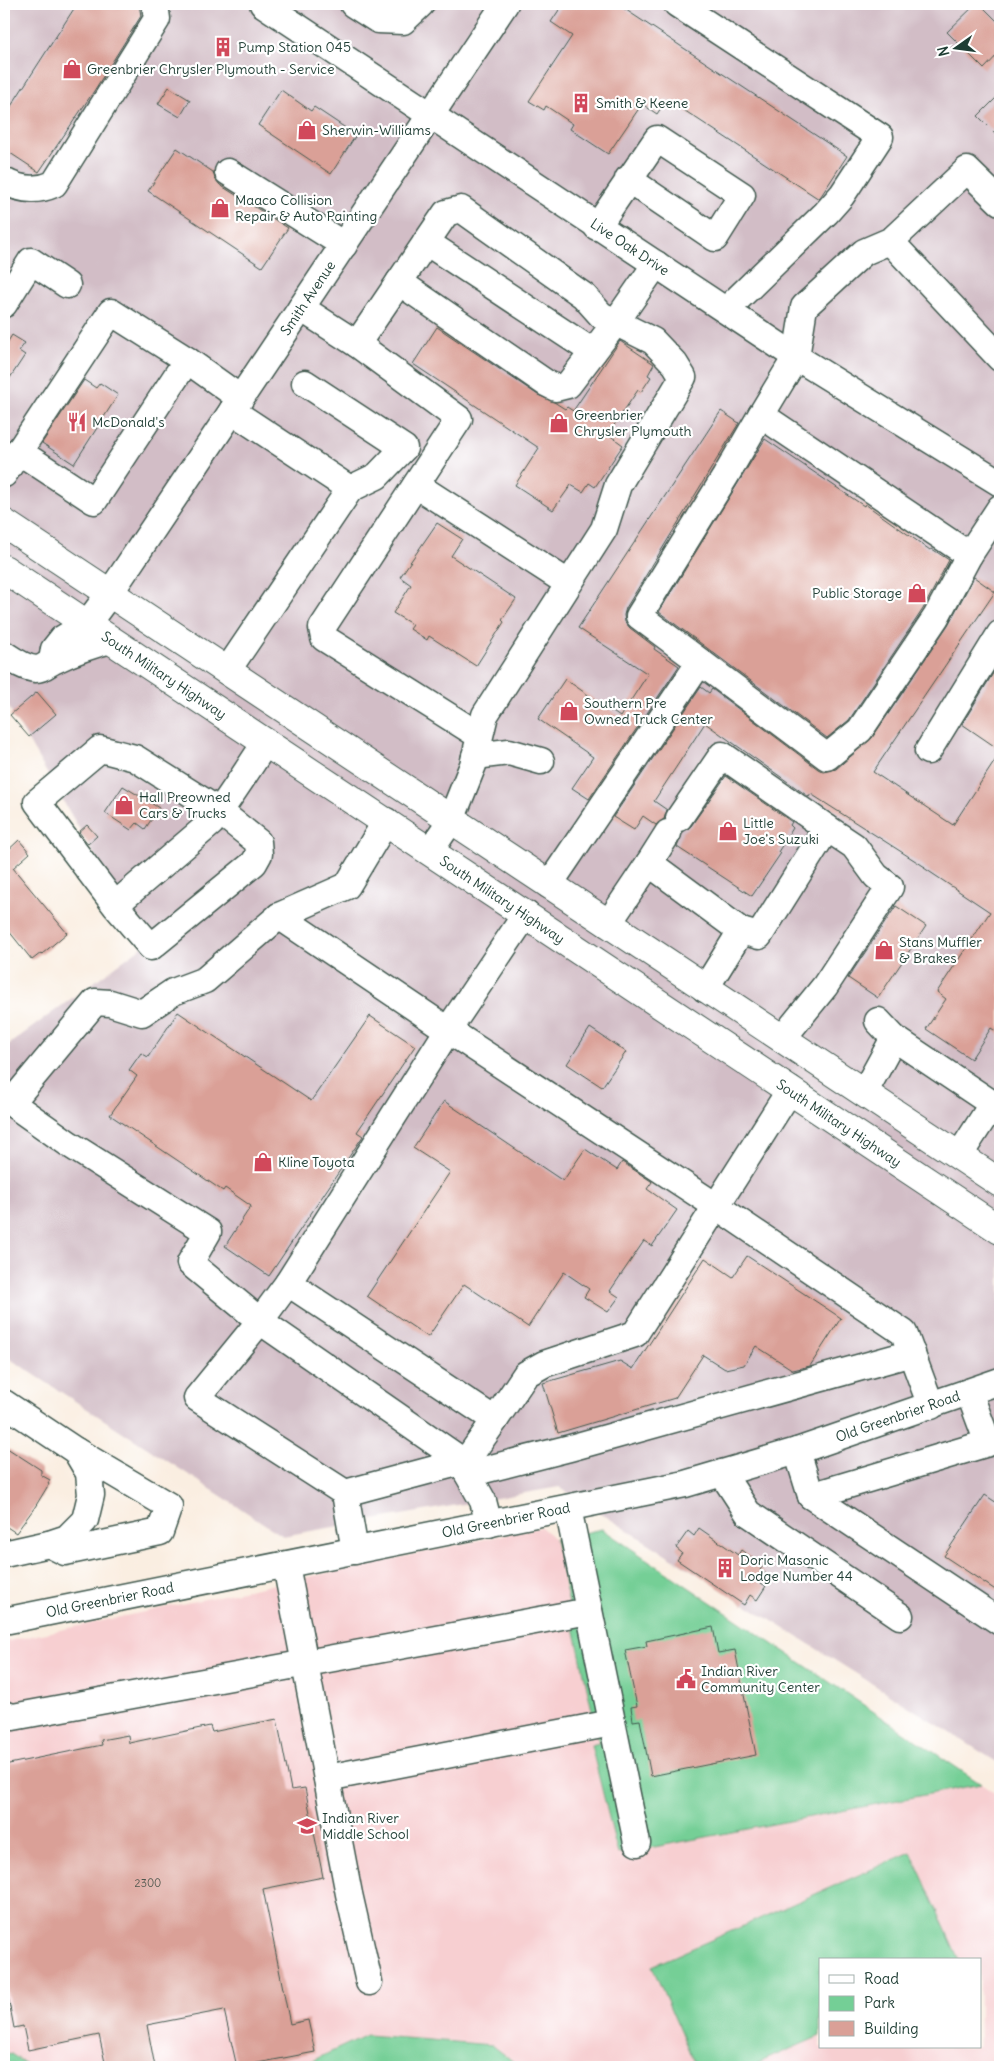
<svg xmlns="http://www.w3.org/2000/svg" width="1004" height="2071" viewBox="0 0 1004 2071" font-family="Delius,sans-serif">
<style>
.built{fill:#f7cfd1;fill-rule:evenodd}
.industrial{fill:#d2bdc6}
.green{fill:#74cf96;stroke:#4a8665}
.building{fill:#daa097}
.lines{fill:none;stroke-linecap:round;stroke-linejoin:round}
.minor-casing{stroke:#40584e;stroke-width:29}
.major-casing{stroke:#40584e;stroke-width:30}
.minor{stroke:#fff;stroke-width:26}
.major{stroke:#fff;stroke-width:28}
.labels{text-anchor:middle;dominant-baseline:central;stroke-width:4.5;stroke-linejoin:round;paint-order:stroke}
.number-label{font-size:11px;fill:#4e564d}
.poi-label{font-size:14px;fill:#1f3d34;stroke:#fff;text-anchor:start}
.street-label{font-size:14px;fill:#1f3d34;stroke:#fff}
</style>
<rect width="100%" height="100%" fill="#fff"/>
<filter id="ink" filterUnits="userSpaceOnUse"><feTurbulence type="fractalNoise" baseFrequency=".02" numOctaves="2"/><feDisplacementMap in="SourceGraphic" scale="10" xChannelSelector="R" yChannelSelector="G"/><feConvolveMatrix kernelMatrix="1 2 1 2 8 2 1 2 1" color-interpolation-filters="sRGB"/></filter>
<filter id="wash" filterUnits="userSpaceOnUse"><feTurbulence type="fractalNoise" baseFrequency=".0096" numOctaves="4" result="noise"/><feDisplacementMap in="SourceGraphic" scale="20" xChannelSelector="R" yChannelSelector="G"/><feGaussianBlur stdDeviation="1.12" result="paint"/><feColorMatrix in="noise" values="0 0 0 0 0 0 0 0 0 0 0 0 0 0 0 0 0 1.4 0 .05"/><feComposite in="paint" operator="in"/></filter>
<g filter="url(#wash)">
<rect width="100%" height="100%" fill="#faeee1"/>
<path class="built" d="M541,1527L555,1539L599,1743L591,1746L618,1854L981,1784L1000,1797V2067H4V1642ZM820,1960H980V2047H820Z"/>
<path class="industrial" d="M4,4H1000V1764L559,1487L283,1536L4,1355V1048L146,944L4,699Z"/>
<path class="green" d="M602,1529L981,1784L618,1854L591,1745L599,1743L555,1539Z
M911,1852L959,1960H820V2036L749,2067H696L652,1966Z
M367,2035L492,2045L520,2067H299Z
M4,2052L11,2054L31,2067H4Z"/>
<g id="blocks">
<path class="building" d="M77,4H139L141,16L94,91L39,172L4,149V117Z
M563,4H617L847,156L819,199L667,99L657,114L642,104L608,154L570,129L573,124L546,106L544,110L529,101L572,36L551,22Z
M976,4H980L1000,24V52L984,69L947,32Z
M169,87L190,100L180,117L158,104Z
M281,90L311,111L314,107L356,135L331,174L258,125Z
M1000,94V138L978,116Z
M177,148L213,172L215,179L220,185L288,228L262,267L148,191Z
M437,327L538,395L554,402L565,409L567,407L573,411L620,341L654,364L648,375L651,377L641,392L638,390L608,434L623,445L595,487L589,483L583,492L571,485L553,510L515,485L539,448L413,364Z
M12,335L25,343L19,351L25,355L4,387V341L7,343Z
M84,380L96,388L100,383L118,395L74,464L42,443Z
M721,411L739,423L626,608L624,615L625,622L630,628L655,647L654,649L679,666L589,799L572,788L593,757L538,719L565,679L620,717L648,674L578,628Z
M765,439L864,506L865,504L930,550L932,549L949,560L923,609L849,720L827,738L659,612Z
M437,523L462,539L451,556L516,599L502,620L504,622L476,666L429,636L427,640L410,629L413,625L393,613L411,585L400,577Z
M974,577L995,592L873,772L953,825L1000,753V1034L991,1028L971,1059L926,1029L946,999L937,992L990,912L924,868L925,867L811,794L809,797L705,723L654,801L667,810L664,819L656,825L643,816L634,830L613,817L701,687L709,693L712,689L818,769L824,772L836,769L872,738L948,625Z
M1000,662V750L962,724Z
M37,692L56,714L29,737L10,715Z
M726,776L792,822L790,825L793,828L778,852L781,853L752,896L677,847L683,832L691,826Z
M123,786L159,808L145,829L137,823L131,830L105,813Z
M87,825L97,836L88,844L79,832Z
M19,840L30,853L13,868L67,933L42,954L41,953L32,960L4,925V854Z
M896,906L926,926L878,998L848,978Z
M178,1012L311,1101L370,1016L415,1046L357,1132L363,1136L269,1276L225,1246L251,1206L225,1188L223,1191L110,1115L137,1076L129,1070L141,1053L148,1057Z
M590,1028L626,1052L602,1087L567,1064Z
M444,1101L563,1181L585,1149L617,1170L622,1162L651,1181L652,1182L647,1189L677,1210L652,1246L644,1241L610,1291L619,1297L608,1312L584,1297L589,1289L564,1272L528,1327L464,1284L428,1337L367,1296L450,1172L413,1148Z
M747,1256L841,1318L810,1366L793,1370L756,1346L744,1365L725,1369L703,1355L675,1398L558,1433L543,1383L620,1361L633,1369L705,1258L733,1277Z
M4,1446L41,1470V1475L50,1480L48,1483L49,1484L35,1507L16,1533L4,1525Z
M985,1495L1000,1505V1593L944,1556Z
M699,1528L738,1555L741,1550L763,1566L760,1570L765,1573L759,1582L766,1586L757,1600L750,1595L744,1605L677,1560L682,1553L676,1548L688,1531L694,1536Z
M713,1627L718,1653L735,1650L756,1755L651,1776L640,1720L633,1721L631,1707L637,1706L625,1650L647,1646L646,1641Z
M277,1719L291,1790L305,1788L323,1877L263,1889L290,2024L308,2020L315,2052L237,2067L224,2010L147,2025L155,2067H106L99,2035L28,2050L23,2026L14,2028L4,1975V1765L102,1745L101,1740L128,1735L129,1743L210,1726L212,1732Z"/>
</g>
</g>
<g filter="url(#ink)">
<use href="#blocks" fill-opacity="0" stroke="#40584e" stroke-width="1"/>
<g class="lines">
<defs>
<g id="minor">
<path id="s1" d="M263,4L796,357L1000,483"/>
<path d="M353,4L378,20L403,21L421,4"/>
<path d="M677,4L880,137L842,195L826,213L726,310"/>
<path d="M228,172L344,245"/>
<path d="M4,181C20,190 36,192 54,184L157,19L155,4"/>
<path d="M1000,202L967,170L892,240L864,252L804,307L796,357L761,415L969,555L1000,508"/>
<path d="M597,227L657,139L742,195L715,238L628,179"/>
<path d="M890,241L1000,358"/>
<path d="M426,242L593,352"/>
<path d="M399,282L546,383L556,388L568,385L616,322L656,264"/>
<path d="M4,304L31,261L67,285"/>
<path d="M301,308L357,344"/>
<path d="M232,411L350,489"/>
<path d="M761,415L725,477L639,616L827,757L860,730L936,617L969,555"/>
<path d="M18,451L94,501L187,360"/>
<path d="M4,474L111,312L187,360L240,398"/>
<path d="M416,485L568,583"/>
<path d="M4,654C13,660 24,668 36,669C43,669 47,664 53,661C72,652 91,645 111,640"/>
<path id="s2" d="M52,661L54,649L62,639L87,624L110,593L505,4"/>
<path d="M227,671L350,489L377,476L404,448L305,383"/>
<path d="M928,751L1000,634"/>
<path d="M475,756L509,752L541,761"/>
<path d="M679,818L722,755L827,828L759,936L741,931"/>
<path d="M430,851L451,820L473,765L485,715L604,529L618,485L683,377L675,364L653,341L601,315L584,296L461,209L446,213L357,344L459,419L322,628L324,638L480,736"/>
<path d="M649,863L668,833"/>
<path d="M549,885L700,662"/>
<path d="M115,905L151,947L254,863L259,854L258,842L219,811L135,758L100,749L37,802L115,905L211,823C231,796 248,769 266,742"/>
<path d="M526,914L448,1030L288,1283L495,1420L526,1374L544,1364L635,1334L790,1090"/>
<path d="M279,916L448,1030L716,1206L904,1333L931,1406"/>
<path d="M608,924L649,863L741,931L705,989"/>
<path d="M878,1021L894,1038L1000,1109"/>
<path d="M782,1039L825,986L890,887L876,876L854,846L827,828"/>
<path d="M864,1093L894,1038"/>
<path d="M959,1156L993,1103"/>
<path d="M288,1283L260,1321L455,1456L461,1462L345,1493"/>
<path d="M969,1392L988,1443L1000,1439"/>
<path d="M4,1403L76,1451L89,1473L91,1495L85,1520L67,1538L49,1544L4,1554"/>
<path d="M797,1451L811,1496L988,1443"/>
<path d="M722,1473L748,1513L900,1616"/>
<path d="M468,1474L570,1448L912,1353"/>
<path d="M811,1496L1000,1622"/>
<path d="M568,1508L637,1843"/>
<path d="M489,1524L483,1501L461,1462L469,1457L495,1420"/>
<path d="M49,1544L65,1552L160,1532L169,1506L76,1451"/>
<path d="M355,1551L345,1493L197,1398L260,1321L190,1263L208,1232L69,1144L11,1103L95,1002L110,1003L142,1013L173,992L205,980L279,916L347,886L386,821"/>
<path d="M286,1565L349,1894L369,1982"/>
<path id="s3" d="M4,1621L685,1484L797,1451L1000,1381"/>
<path d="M4,1714L13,1717L589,1611"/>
<path d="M327,1778L612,1723"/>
</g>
<g id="major">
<path d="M4,523L1000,1183"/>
<path id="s4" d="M4,569L1000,1230"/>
</g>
</defs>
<use href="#minor" class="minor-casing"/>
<use href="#major" class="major-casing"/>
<use href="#minor" class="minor"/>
<use href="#major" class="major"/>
</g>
</g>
<defs>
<symbol id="building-bare" viewBox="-9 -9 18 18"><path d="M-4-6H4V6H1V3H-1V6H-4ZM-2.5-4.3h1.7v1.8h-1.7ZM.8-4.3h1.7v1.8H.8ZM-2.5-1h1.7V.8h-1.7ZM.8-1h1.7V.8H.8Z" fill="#d1495b" stroke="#fff" stroke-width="2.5" paint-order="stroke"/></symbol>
<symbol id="shop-bare" viewBox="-9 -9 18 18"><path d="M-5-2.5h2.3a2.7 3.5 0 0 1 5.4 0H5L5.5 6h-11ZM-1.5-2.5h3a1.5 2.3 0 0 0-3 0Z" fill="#d1495b" stroke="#fff" stroke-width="2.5" paint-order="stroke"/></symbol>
<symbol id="restaurant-bare" viewBox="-9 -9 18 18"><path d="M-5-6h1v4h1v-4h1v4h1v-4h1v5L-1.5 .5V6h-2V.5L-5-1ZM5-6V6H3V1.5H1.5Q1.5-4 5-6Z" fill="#d1495b" stroke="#fff" stroke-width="2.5" paint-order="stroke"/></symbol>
<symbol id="civic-bare" viewBox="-9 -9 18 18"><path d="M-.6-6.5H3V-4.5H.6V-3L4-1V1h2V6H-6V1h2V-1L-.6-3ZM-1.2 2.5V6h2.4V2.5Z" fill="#d1495b" stroke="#fff" stroke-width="2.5" paint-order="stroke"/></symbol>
<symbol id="school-bare" viewBox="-9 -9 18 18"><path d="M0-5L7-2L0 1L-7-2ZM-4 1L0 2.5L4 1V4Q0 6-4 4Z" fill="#d1495b" stroke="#fff" stroke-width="2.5" paint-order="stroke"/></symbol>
</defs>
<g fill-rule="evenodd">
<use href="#building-bare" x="209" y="33" width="28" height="28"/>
<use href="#shop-bare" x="58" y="55" width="28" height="28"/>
<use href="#building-bare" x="567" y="89" width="28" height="28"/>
<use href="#shop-bare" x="293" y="116" width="28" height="28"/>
<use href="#shop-bare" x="206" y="194" width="28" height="28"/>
<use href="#restaurant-bare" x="63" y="408" width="28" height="28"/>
<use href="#shop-bare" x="545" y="409" width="28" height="28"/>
<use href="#shop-bare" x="903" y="579" width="28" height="28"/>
<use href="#shop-bare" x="555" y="697" width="28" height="28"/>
<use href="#shop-bare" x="110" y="791" width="28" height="28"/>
<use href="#shop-bare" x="714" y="817" width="28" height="28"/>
<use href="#shop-bare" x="870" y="936" width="28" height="28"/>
<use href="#shop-bare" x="249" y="1148" width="28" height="28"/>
<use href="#building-bare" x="711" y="1554" width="28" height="28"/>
<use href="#civic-bare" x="672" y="1665" width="28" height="28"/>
<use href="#school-bare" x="293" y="1812" width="28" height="28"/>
</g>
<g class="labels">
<g class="number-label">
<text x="148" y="1883">2300</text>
</g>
<g class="poi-label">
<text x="238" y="47">Pump Station 045</text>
<text x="87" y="69">Greenbrier Chrysler Plymouth - Service</text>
<text x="596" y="103">Smith &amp; Keene</text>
<text x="322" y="130">Sherwin-Williams</text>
<text x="235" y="200">Maaco Collision<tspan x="235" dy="16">Repair &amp; Auto Painting</tspan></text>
<text x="574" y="415">Greenbrier<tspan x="574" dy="16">Chrysler Plymouth</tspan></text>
<text x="92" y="422">McDonald's</text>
<text x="902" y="593" text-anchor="end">Public Storage</text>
<text x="584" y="703">Southern Pre<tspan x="584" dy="16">Owned Truck Center</tspan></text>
<text x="139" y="797">Hall Preowned<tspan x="139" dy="16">Cars &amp; Trucks</tspan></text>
<text x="743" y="823">Little<tspan x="743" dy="16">Joe's Suzuki</tspan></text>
<text x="899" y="942">Stans Muffler<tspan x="899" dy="16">&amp; Brakes</tspan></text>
<text x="278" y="1162">Kline Toyota</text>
<text x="740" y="1560">Doric Masonic<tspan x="740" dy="16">Lodge Number 44</tspan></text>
<text x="701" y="1671">Indian River<tspan x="701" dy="16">Community Center</tspan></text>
<text x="322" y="1818">Indian River<tspan x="322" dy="16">Middle School</tspan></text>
</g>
<g class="street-label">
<text stroke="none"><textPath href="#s1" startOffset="440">Live Oak Drive</textPath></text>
<text stroke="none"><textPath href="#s2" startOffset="448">Smith Avenue</textPath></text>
<text stroke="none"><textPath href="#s4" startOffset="192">South Military Highway</textPath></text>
<text stroke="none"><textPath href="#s4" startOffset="598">South Military Highway</textPath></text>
<text stroke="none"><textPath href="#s4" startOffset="1002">South Military Highway</textPath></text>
<text stroke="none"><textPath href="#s3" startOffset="918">Old Greenbrier Road</textPath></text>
<text stroke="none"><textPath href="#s3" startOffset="512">Old Greenbrier Road</textPath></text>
<text stroke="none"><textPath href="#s3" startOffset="108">Old Greenbrier Road</textPath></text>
</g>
</g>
<rect width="1004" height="2071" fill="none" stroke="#fff" stroke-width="20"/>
<rect x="819" y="1958" width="162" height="90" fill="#ffffff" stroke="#a5b1ae"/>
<rect x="829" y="1975" width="25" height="8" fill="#ffffff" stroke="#a5b1ae"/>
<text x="864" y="1984" font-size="15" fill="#1f3d34">Road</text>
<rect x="829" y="1996" width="25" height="15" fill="#74cf96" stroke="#a5b1ae"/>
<text x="864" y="2008" font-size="15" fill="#1f3d34">Park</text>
<rect x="829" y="2021" width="25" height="15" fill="#daa097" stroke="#a5b1ae"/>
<text x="864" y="2034" font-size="15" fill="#1f3d34">Building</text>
<g transform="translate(956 48) rotate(256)" stroke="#ffffff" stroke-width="4" paint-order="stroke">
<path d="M0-4L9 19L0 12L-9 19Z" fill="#1f3d34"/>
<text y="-8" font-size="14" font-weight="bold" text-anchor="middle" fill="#1f3d34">N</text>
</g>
</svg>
